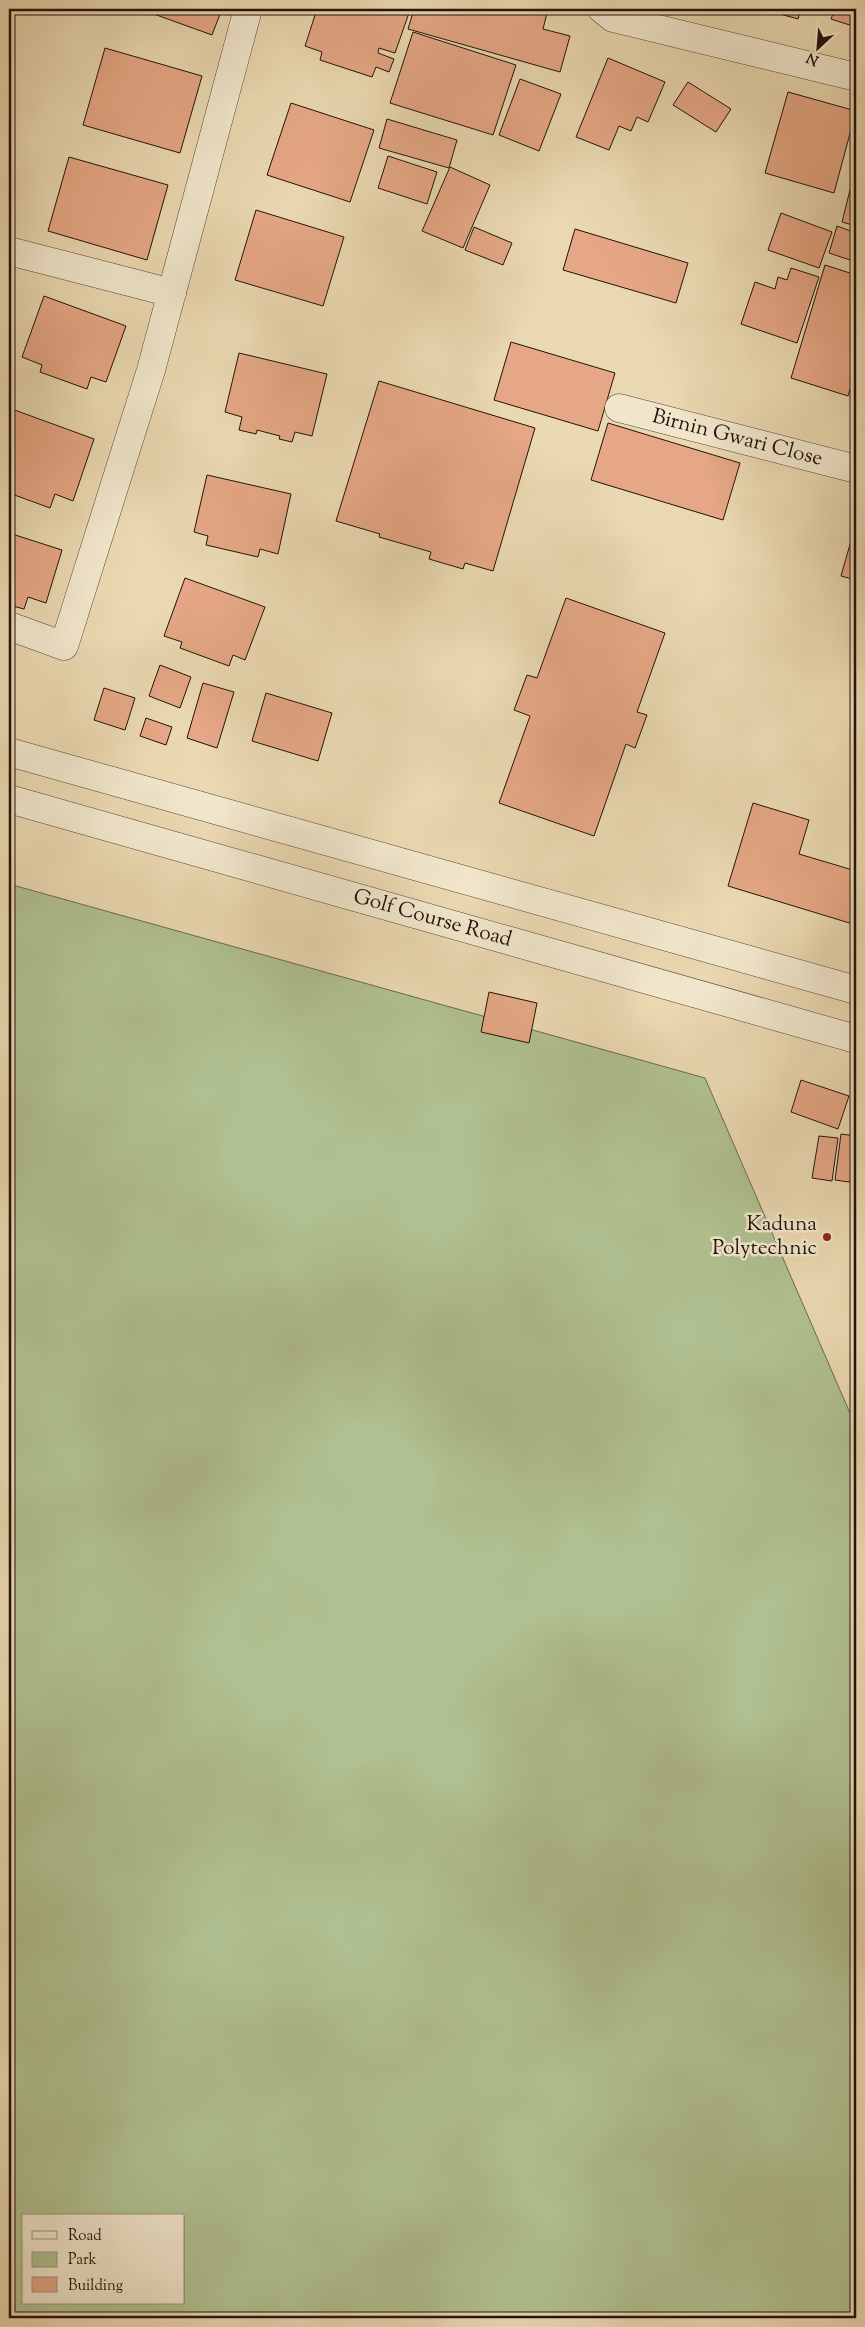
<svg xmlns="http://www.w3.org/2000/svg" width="865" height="2327" viewBox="0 0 865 2327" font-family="'Sorts Mill Goudy',serif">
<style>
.green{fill:#b0c090;stroke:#69694e;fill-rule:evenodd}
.building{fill:#e5a785;stroke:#22120b}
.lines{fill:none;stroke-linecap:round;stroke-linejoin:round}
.minor-casing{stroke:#544434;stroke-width:29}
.minor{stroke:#f1e6cc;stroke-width:28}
.poi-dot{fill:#8f2418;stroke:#f1e6cc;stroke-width:2}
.labels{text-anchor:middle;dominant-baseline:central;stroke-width:5;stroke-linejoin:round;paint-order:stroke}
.street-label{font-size:21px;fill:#22120b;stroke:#f1e6cc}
.poi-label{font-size:21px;fill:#22120b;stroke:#f1e6cc;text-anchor:end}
</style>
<rect width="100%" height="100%" fill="#ead8b0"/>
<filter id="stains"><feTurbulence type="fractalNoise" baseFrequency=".004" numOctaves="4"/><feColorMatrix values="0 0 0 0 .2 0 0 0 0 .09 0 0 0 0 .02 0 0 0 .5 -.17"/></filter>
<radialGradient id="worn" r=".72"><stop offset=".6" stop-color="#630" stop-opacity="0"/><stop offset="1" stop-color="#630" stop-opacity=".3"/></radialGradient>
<path class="green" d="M9,884L705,1078L856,1427V2318H9ZM24,2216H184V2303H24Z"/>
<path class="building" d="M140,9H222L212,35Z
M317,9L410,10L395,53L379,48L378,53L394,59L389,72L376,67L372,77L320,60L322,52L305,46Z
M414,9H548L543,29L570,36L560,72L408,29Z
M762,9H801L798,19Z
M835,9H856V27L831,19Z
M413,32L516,65L493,135L390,103Z
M105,48L202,76L180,153L83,125Z
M608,58L665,82L648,122L637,117L631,131L619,126L609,150L576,137Z
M520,79L561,94L539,151L499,135Z
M688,82L731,109L716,132L673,105Z
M788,92L856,111L834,193L765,173Z
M291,103L374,130L350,202L267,175Z
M387,119L457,140L449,168L379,148Z
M388,156L437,172L427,204L378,188Z
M69,157L168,185L147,260L48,231Z
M856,166V226L842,222Z
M450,167L490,185L463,248L422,231Z
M256,210L344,237L323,306L235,280Z
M781,213L832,232L819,268L768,250Z
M837,226L856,233V262L829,253Z
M474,227L512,243L503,265L465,250Z
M575,229L688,263L676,303L563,270Z
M825,265L856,275V370L848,396L791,378Z
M791,268L819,277L797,343L741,324L755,282L775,289L778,277L787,280Z
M44,296L126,326L106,382L91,377L87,389L40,372L42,365L22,357Z
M511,342L615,373L598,431L494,400Z
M239,353L327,374L312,436L295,432L292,442L279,439L280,436L257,430L256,434L239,430L242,417L225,412Z
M379,381L535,428L493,571L465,563L463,569L429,559L431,552L379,537L380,534L336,521Z
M9,408L94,439L73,501L55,494L50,508L9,493Z
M608,423L740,463L723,520L591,480Z
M207,475L291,494L278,554L260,549L258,557L206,545L208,536L194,532Z
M856,523V580L841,576Z
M9,533L62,550L46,603L28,597L24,609L9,605Z
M185,578L265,607L245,660L233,655L229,666L180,648L182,642L164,636Z
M566,598L665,633L637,712L647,715L635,748L626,744L594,836L499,803L530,716L514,710L527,675L537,678Z
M160,665L191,677L180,708L149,696Z
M203,683L234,692L217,748L187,738Z
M104,688L135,698L125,730L94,720Z
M266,693L332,713L318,761L252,741Z
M146,718L172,727L166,745L140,736Z
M753,803L809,820L799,854L856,871V925L728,886Z
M489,992L537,1003L529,1043L481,1032Z
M801,1080L849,1096L838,1129L791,1112Z
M841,1134L856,1136V1183L835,1180Z
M819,1136L838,1138L832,1181L812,1178Z"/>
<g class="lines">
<defs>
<g id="minor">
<path d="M602,9L613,18L856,77"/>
<path d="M9,251L172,293"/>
<path id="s1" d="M619,408L856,469"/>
<path d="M9,626L64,646L151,370L248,9"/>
<path d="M9,752L856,990"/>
<path id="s2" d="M9,799L856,1039"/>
</g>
</defs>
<use href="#minor" class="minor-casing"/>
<use href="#minor" class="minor"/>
</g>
<circle class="poi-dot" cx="827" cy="1237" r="5"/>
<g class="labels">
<g class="street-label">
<text stroke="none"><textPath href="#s1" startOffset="122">Birnin Gwari Close</textPath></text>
<text stroke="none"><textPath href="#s2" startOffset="440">Golf Course Road</textPath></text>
</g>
<g class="poi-label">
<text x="817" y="1225">Kaduna<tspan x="817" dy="24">Polytechnic</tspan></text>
</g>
</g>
<rect width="865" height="2327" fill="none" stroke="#ead8b0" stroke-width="30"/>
<rect x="10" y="10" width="845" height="2307" fill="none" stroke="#22120b" stroke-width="2.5"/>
<rect x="15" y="15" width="835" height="2297" fill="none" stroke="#22120b"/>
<rect x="22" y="2214" width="162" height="90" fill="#f1e6cc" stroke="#9e917f"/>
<rect x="32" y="2231" width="25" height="8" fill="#f1e6cc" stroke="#9e917f"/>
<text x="68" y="2240" font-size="15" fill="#22120b">Road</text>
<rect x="32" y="2252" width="25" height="15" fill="#b0c090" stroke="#9e917f"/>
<text x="68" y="2264" font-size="15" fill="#22120b">Park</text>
<rect x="32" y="2277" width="25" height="15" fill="#e5a785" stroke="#9e917f"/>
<text x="68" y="2290" font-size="15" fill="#22120b">Building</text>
<g transform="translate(818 48) rotate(206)" stroke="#f1e6cc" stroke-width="4" paint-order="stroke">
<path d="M0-4L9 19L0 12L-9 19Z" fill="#22120b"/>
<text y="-8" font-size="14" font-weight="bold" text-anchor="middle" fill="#22120b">N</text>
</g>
<rect width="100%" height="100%" filter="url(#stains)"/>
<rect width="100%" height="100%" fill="url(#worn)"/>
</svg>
